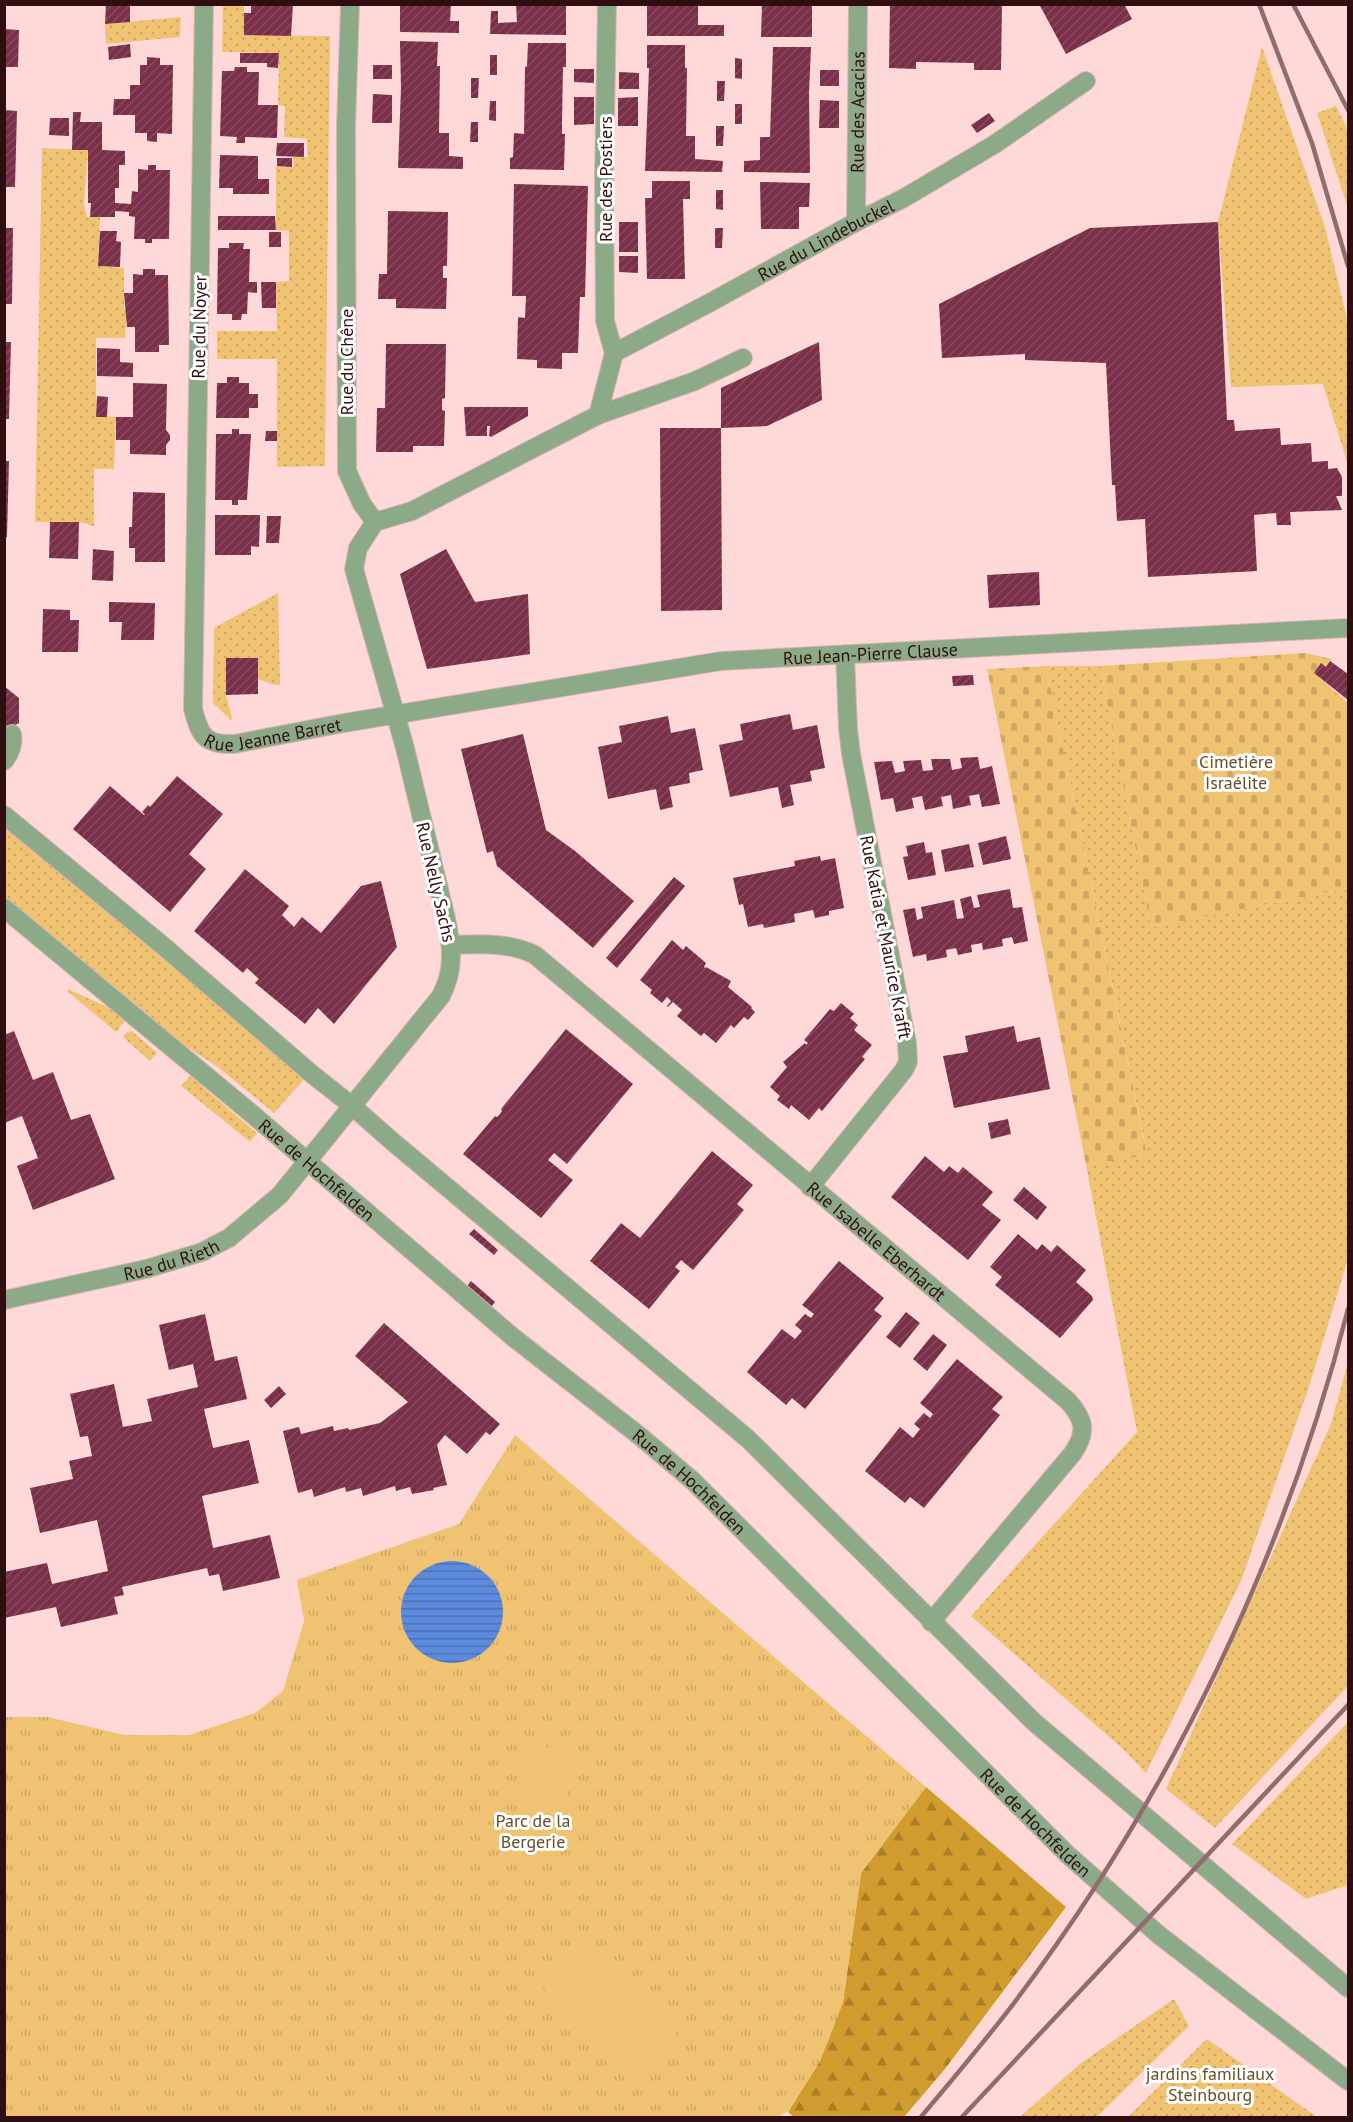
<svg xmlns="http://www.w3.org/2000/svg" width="1353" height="2122" viewBox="0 0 1353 2122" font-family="'PT Sans',sans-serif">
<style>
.grass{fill:url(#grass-dots)}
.forest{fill:url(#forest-firs)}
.cemetery{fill:url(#cemetery-stones)}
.park{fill:url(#park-tufts)}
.pitch{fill:#efc372}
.water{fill:url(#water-rules)}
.building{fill:url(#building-hatch)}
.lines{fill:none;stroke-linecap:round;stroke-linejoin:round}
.minor-casing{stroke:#dab4b3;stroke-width:20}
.minor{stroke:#8caa87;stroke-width:18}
.rail{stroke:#906d6c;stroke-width:4.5}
.labels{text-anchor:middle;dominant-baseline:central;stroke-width:6;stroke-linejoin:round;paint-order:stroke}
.street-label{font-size:18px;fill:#2f0e0f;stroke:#fff}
.park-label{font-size:18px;fill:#654f25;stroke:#fff}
</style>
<defs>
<pattern id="grass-dots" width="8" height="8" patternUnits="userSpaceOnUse" patternTransform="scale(1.5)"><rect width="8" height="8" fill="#efc372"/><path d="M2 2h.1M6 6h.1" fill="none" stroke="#cda662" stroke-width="1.8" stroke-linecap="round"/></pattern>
<pattern id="forest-firs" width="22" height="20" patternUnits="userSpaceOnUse" patternTransform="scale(1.5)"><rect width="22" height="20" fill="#d09c2d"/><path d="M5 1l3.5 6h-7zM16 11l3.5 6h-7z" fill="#a97e25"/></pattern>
<pattern id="cemetery-stones" width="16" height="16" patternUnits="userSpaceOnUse" patternTransform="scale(1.5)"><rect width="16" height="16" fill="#efc372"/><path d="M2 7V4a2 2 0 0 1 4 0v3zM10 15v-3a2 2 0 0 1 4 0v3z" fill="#cda662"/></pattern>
<pattern id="park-tufts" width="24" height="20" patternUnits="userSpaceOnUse" patternTransform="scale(1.5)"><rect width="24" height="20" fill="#efc372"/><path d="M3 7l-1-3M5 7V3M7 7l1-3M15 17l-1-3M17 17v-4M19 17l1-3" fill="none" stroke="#cda662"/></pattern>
<pattern id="water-rules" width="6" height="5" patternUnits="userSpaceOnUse" patternTransform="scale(1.5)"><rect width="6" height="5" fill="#5c8bde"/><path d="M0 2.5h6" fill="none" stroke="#4c70b2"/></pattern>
<pattern id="building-hatch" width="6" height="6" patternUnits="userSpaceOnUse" patternTransform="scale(1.5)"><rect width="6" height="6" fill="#7a2f49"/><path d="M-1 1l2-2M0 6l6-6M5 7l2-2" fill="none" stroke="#884a5f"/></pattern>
</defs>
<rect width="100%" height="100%" fill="#ffd9d7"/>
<path class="grass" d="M223,5H244V35L330,36L325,466L277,467V359H217V331H277L276,282L289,281V231L276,230V166L294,167L293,157H308L307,139L284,137L285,106L278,105L279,53L222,52Z
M181,17L180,37L106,44L105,24Z
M1262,47L1325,227L1348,323V465L1323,384L1231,387L1218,222Z
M1336,106L1348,130V209L1317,113Z
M42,148L88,150L84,203L87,217H100L98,266L124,268V309L127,310L125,338H96V416L116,417L114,469H94V526L79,522H35Z
M278,593L280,685H275L258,679L257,658H226V695L233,722L213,703L214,628Z
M1046,666H1100L1151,927L1348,888V1259L1310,1384L1241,1581L1146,1773L1123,1749L971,1616L1137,1432L1086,1165L1147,1154Z
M4,824L306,1077L274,1113L218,1067L176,1040L5,898Z
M68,989L116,1011L126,1019L116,1032L67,991Z
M132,1031L157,1053L150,1061L123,1037L127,1032Z
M192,1074L204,1088L257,1133L250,1142L181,1086Z
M1348,1362V1686L1215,1828L1166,1789L1331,1424Z
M1348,1722V1885L1306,1899L1232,1844Z
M1174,1999L1189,2026L1097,2117H1020L1081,2063Z
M1207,2039L1317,2117H1128Z"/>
<path class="forest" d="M926,1787L1066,1907L945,2069L904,2117H794L788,2112L820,2061L843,2002L861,1873Z"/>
<path class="cemetery" d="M1305,653L1332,659L1326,667L1321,664L1314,673L1348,703V888L1151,927L1100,666Z
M1046,666L1147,1155L1086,1165L987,669Z"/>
<path class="park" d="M515,1435L926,1787L861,1873L843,2002L820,2061L788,2111L777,2117H5L4,1717H48L124,1735H189L255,1713L283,1691L304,1621L297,1580L459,1524Z"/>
<path class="pitch" d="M526,1744L573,1750L560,1849L513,1843Z
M577,1937L678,2031L637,2075L536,1981Z"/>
<path class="water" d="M401 1612a51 51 0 1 1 102 0a51 51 0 1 1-102 0Z"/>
<path class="building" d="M106,4H130V22L105,24Z
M251,4H293L291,36L244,35V13H251Z
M400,4H451L450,21H459V33L400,32Z
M516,4H566V35L490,34L491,11H498V23L517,22Z
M647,4H698V25H724V36H647Z
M762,4H812V37H761Z
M890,4H1002L1001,70H974V63L916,62V69L889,68Z
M1039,4H1124L1132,19L1066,54Z
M4,29L19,30L18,67H4Z
M400,41L438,42L437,66H440L439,133H449V156L463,157V169L398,168L401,88Z
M528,43H566V67H563L562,122V134H565L564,170L510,169V158L513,157L514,133L524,134L525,67L527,66Z
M130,44L131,57L109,60L108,47Z
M647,45H685V68H687L686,136H695V159L723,161L722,172L645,171L649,68H647Z
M773,47H811L809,93L810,173L744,172V161L760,160V137H770Z
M240,53H279L278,68L267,67V63H240Z
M490,55H497V75H490Z
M147,57L160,58V65H173L172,134L157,133V142L147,141V133H135V115H113L114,99H130V85H140V65H147Z
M735,58L742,59V79L735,78Z
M373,65H392V79H373Z
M235,67H247V72H259L258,105H278L277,138L245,137V143H236L237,137L220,136L222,71H234Z
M574,69H594V83L574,82Z
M820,70H839V86H820Z
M619,72L639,73V89H619Z
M471,78H479L478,98H471Z
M717,81H725L724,101H717Z
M373,94L392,95V123H372Z
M574,97H594V124L574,125Z
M638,97V126H618V98Z
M820,100L839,101V128H819Z
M490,101H496V121L489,120Z
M735,104H742V124H735Z
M4,110L17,111L15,187H4Z
M73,112H81L80,122H102V150L125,151V165H119V188H115V203L131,204L132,191L138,192V169L148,170V165H156V170H170L169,239H152V243H145V239H134L135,217L129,216V212L115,211V217H90L91,203H88V150H72Z
M989,113L995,121L977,133L971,125Z
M50,118H69V136L49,135Z
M471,122H478V142H470Z
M716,126H724L723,146H716Z
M277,143H304V157L276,156Z
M220,155L258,156V179H269V194H233V188H219Z
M277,158H292V167L277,166Z
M652,181H690V199H683L685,279H647L645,198H652Z
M760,182L810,183L809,207H799V229H761Z
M514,184L588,186L585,297H580L578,353H562V369L537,368V360L517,359L518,317L525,318L526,296H512Z
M716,190H723V210L716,209Z
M388,211L448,212L447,266H443V278H447L446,309L396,308V299H378L379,274H387Z
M218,216H275L276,230H218Z
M619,222H638V252H619Z
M1218,222L1227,420H1234L1235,431L1280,428L1281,445L1311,443L1312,462L1328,461V469L1337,468L1342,477V496H1336L1342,510L1290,512L1291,525H1277L1276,513L1254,515L1257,571L1148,577L1145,519L1117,521L1115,485H1112L1106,363L1025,360V354L942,358L939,304L1090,228Z
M4,228H13L12,304H4Z
M715,228H723L722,248H715Z
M100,231H117L116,241L121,242L120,267L98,266Z
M269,232H281V247H269Z
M229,243H244L243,249H250L249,282H257V293L248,292L247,314H242L241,320H232V314H217L218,248H229Z
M619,256H638V273L619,272Z
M143,269H155V275H168L169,345H159V352H135V327H127L124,293H133V274L143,275Z
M261,282H276V308H262Z
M4,342H11L9,419H4Z
M819,342L822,400L767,426L721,428V388Z
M386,344H446L445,398L442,399V410L445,411L444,446H413V452H376L377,408H385Z
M97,348L120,349V362L133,363V377L97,376Z
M227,377H239V383H249V394H258V408H249V418H216L217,383H227Z
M133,383L167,384L166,430L170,435V440L166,445V455L130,454V440H116V417H133Z
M97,396L108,397L107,417H96Z
M464,407H528V416L491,437L489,436L490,426H487V436H466Z
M660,428H721L722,610L661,611Z
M232,429H239V434H251L247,500H238V505H232V500H215L216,434H232Z
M266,431H277V441H265Z
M4,461H9L7,537H4Z
M133,492L165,493V562H135V548H129V527H132Z
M215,515H260L259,547L251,546V555H215Z
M267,516H281L279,543H266Z
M50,522H79L78,559L49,558Z
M93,549L114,551L113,581L92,580Z
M446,549L475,602L528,594L530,654L427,669L400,574Z
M1039,572L1040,605L989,608L987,575Z
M109,602L155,603L154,640H121L122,622H109Z
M43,609L70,610V620H79L78,652H42Z
M226,658H258V694L226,695Z
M1330,661L1348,674V700L1314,673L1321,663L1326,667Z
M973,675L974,685L953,686L952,676Z
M4,686L19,698V723L4,731Z
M790,714L793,730L817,725L825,768L810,771L812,781L790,785L794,805L782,808L778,787L730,797L719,745L743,740L740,724Z
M668,716L671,733L695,728L703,770L689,773L690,783L669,787L673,807L660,810L656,789L608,799L598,747L622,742L619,726Z
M523,734L546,830L575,851L634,901L593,948L497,866L493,851L487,853L461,749Z
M978,757L980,769L992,766L1000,804L982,807L979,794L969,796L971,805L953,809L951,795L941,797L943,806L925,810L922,796L912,798L914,808L896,812L893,798L881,800L874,762L892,761L895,773L905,771L903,761L921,760L923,771L933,770L931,759H950L952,770L962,768L960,758Z
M177,776L223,814L189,854L206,869L170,912L73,829L110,786L144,815L145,814L142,812L148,805L150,807Z
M1006,836L1011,859L983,865L978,843Z
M924,842L926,853L932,852L936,875L908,880L903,857L908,856L906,846Z
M969,844L974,867L945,872L941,850Z
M820,856L821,861L835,858L844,908L829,911V915L815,918L813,910L794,914L795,922L764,928L763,924L748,927L743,904L739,905L733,878L795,866L794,861Z
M245,869L289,906L282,915L294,927L302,917L321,933L361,886L381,881L397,947L334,1024L318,1008L305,1024L255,983L259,979L247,968L243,973L194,931Z
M674,877L685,886L617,968L606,958Z
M1010,889L1013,908L1022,907L1028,941L1014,944L1012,937L1002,939L1003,946L983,950L982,943L971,945L972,952L958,955L956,948L946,950L947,957L927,961L926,954L913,957L903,910L915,908L917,920L923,918L921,907L954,900L957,919L964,918L960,899L971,896L974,908L980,907L977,895Z
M672,940L683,950L686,946L706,963L704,967L705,968L706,967L731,981L728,987L752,1007L751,1008L755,1012L748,1020L744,1017L734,1028L731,1025L716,1043L704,1033L701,1036L677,1016L682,1010L673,1002L668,1007L667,1006L671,1001L667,997L662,1003L650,993L652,990L640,980Z
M841,1003L854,1014L850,1018L858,1025L854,1030L872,1045L862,1057L865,1059L822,1111L819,1108L809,1120L791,1105L789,1109L777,1100L780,1096L770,1087L787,1067L783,1062L805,1043L806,1045L808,1043L804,1040L830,1009L834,1011Z
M1014,1026L1017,1042L1040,1037L1050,1089L954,1108L943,1056L968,1052L965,1036Z
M566,1029L633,1084L567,1164L554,1153L548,1160L573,1180L541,1218L463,1154L495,1116L497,1117L500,1114L502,1111L501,1109Z
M14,1031L33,1080L53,1072L71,1120L90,1114L115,1179L33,1210L17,1166L38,1158L22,1116L4,1123V1035Z
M1008,1119L1011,1134L991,1139L988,1123Z
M712,1151L753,1185L737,1204L744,1210L693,1270L681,1260L675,1267L680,1271L649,1309L590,1261L621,1223L640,1238Z
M925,1156L944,1172L949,1166L958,1173L963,1167L993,1192L982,1205L1001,1220L968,1260L891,1197Z
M1024,1187L1047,1207L1037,1220L1013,1200Z
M474,1229L498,1250L494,1255L469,1234Z
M1018,1234L1037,1250L1042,1244L1051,1252L1057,1245L1086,1270L1076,1282L1092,1296L1093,1300L1060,1338L995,1285L1002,1277L990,1267Z
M839,1261L884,1298L874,1310L882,1316L805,1409L792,1398L786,1405L747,1372L782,1329L795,1339L802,1331L795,1325L805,1314L811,1318L814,1314L802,1305Z
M471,1281L495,1302L491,1307L467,1286Z
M906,1312L920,1323L900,1348L886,1337Z
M205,1314L215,1361L237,1356L247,1399L204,1409L213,1448L249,1440L259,1483L202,1496L213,1548L270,1535L280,1578L223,1591L219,1574L209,1576L207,1568L122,1587L124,1595L114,1597L118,1614L61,1627L56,1607L4,1618V1572L47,1563L52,1584L108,1571L97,1520L40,1533L30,1488L73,1479L69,1461L92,1456L88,1436L80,1437L70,1394L114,1384L123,1427L152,1421L147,1399L198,1387L193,1364L169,1370L159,1325Z
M384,1323L500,1424L490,1435L486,1432L467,1454L445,1435L437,1445L447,1485L433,1488L434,1490L412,1494L410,1487L396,1491L395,1486L363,1496L361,1488L346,1492L345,1487L314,1497L312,1489L298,1493L283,1431L299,1427L301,1434L333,1426L334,1431L348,1428L349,1430L380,1423L408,1402L355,1356Z
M933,1334L947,1345L927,1371L913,1359Z
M957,1359L1003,1397L992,1409L1000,1415L924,1508L910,1497L905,1503L865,1471L900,1427L913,1438L920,1429L914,1424L924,1413L930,1418L933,1414L920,1403Z
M279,1386L286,1394L271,1408L264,1400Z"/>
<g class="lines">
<defs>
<g id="minor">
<path id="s1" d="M204,4L193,709C200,736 205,745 234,744L344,723L721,661L1348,628"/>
<path d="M607,4L604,176L605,321L614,353"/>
<path id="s2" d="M856,222L858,4"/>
<path id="s3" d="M598,415L614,353L713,301L856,222L904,198L995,144L1086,81"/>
<path d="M375,522L412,511L598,415L695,381L743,358"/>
<path d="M4,761C10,754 14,743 12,734"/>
<path d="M4,815L162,945L313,1075L351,1105L393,1142L748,1439L1034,1722L1348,1988"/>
<path id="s4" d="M4,908L252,1114L514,1338L641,1437L693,1481L1068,1855L1159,1935L1348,2081"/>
<path id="s5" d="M452,945C480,944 509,942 535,955L1068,1401C1085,1420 1087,1432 1073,1453L931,1622"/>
<path d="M810,1187L904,1070L908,1062L907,1043L851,754L848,729L845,654"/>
<path id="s6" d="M4,1300L146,1269L202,1252L229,1238L280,1195L441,996C455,969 452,947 446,918L405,748L354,569L358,548L375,522L362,504L347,471L346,126L350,4"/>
</g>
</defs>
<use href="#minor" class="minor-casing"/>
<use href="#minor" class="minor"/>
<path class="rail" d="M1259,4L1312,143L1348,266
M1293,4L1348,110
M920,2118C953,2079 986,2040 1017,1999C1171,1794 1285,1557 1348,1309
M961,2118L1348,1705"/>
</g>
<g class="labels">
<g class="street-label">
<text stroke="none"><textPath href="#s2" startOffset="110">Rue des Acacias</textPath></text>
<text transform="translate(605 179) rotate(-90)">Rue des Postiers</text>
<text stroke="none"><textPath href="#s3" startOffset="304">Rue du Lindebuckel</textPath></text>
<text transform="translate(199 327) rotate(-89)">Rue du Noyer</text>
<text transform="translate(346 362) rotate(-90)">Rue du Chêne</text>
<text stroke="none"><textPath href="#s1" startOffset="1410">Rue Jean-Pierre Clause</textPath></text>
<text stroke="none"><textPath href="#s1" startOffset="806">Rue Jeanne Barret</textPath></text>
<text transform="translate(436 882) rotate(77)">Rue Nelly Sachs</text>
<text transform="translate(886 937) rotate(79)">Rue Katia et Maurice Krafft</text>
<text stroke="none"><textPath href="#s4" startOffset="408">Rue de Hochfelden</textPath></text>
<text stroke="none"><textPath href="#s5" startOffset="530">Rue Isabelle Eberhardt</textPath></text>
<text stroke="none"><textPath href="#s6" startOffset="172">Rue du Rieth</textPath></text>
<text stroke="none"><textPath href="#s4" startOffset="894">Rue de Hochfelden</textPath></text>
<text stroke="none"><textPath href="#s4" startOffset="1380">Rue de Hochfelden</textPath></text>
</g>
<g class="park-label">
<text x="1236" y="761">Cimetière<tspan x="1236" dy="21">Israélite</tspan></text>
<text x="533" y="1820">Parc de la<tspan x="533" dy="21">Bergerie</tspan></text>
<text x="1210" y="2073">jardins familiaux<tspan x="1210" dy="21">Steinbourg</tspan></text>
</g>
</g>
<rect width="1353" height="2122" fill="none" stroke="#2f0e0f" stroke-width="12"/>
</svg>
